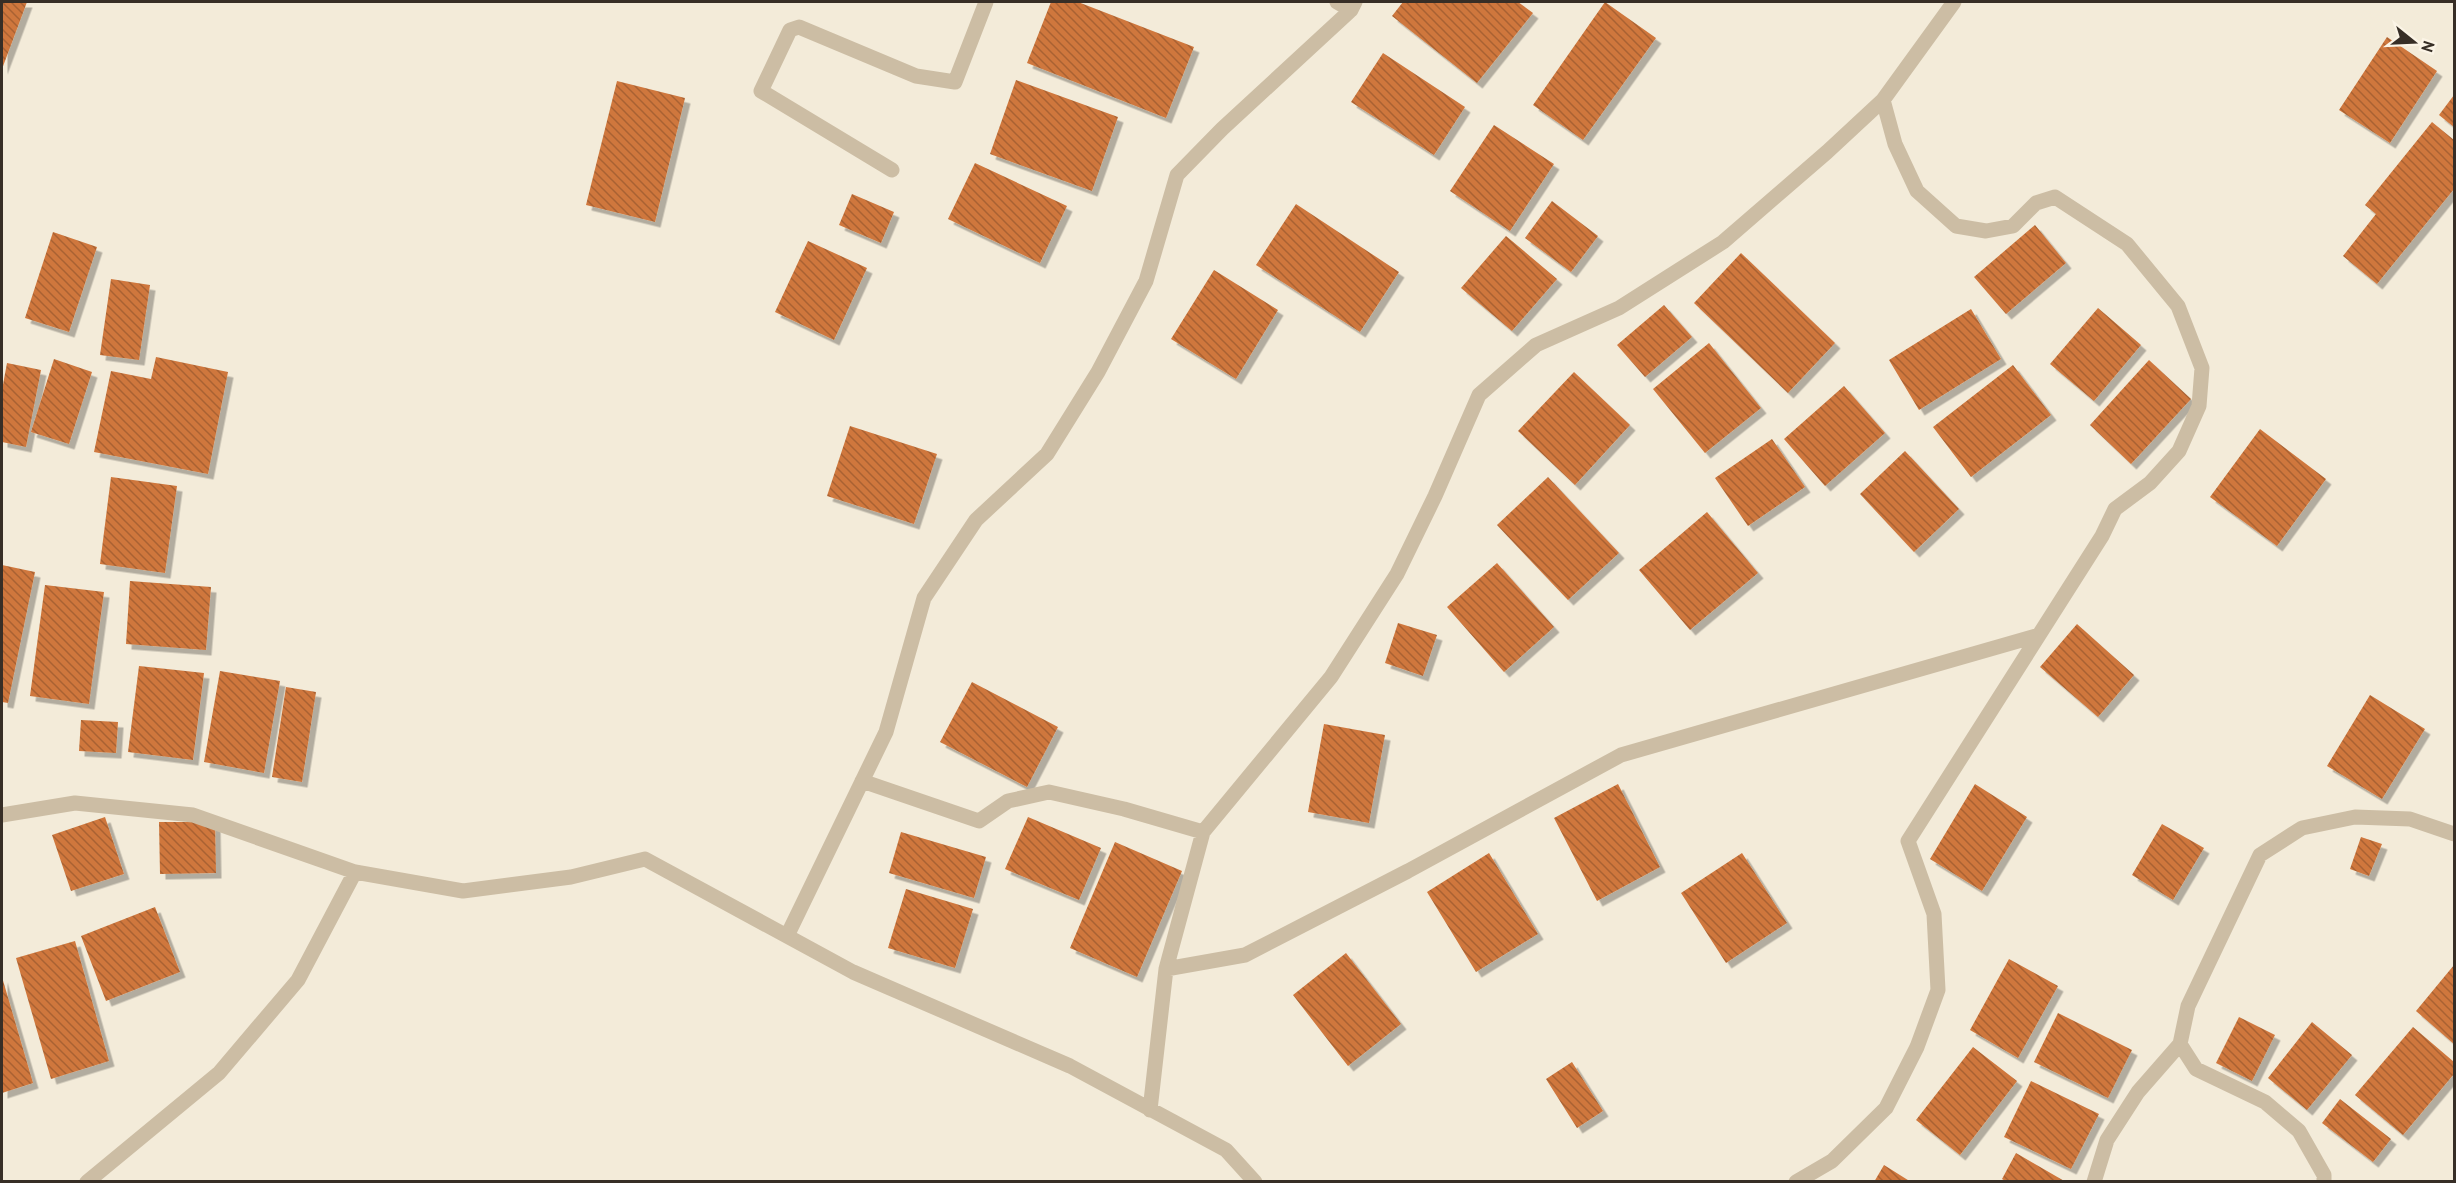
<svg xmlns="http://www.w3.org/2000/svg" width="2456" height="1183" viewBox="0 0 2456 1183" font-family="'PT Sans',sans-serif">
<style>
.building{fill:url(#building-back-hatch);filter:url(#shadow)}
.lines{fill:none;stroke-linecap:round;stroke-linejoin:round}
.minor{stroke:#ccbda4;stroke-width:15}
</style>
<defs>
<pattern id="building-back-hatch" width="6" height="6" patternUnits="userSpaceOnUse" patternTransform="scale(1.5)"><rect width="6" height="6" fill="#cf773c"/><path d="M-1 5l2 2M0 0l6 6M5-1l2 2" fill="none" stroke="#a96232"/></pattern>
<filter id="shadow"><feDropShadow dx="5.5" dy="5.5" stdDeviation="0" flood-color="#0004"/></filter>
</defs>
<rect width="100%" height="100%" fill="#f3ebd9"/>
<path class="building" d="M2,2H27L2,69Z
M1051,2H1078L1194,47L1166,118L1027,63Z
M1403,2H1518L1533,13L1477,83L1392,16Z
M1605,2L1656,38L1583,140L1533,105Z
M2387,37L2437,71L2390,143L2339,110Z
M1383,53L1465,107L1434,155L1351,102Z
M1016,80L1118,117L1092,191L990,154Z
M617,81L685,98L655,222L586,205Z
M2454,95V127L2439,115Z
M2432,122L2454,140V189L2377,284L2343,256L2376,214L2365,205Z
M1494,125L1554,164L1510,231L1450,191Z
M975,163L1067,206L1040,263L948,219Z
M852,194L894,212L881,243L839,225Z
M1552,201L1598,236L1571,272L1525,238Z
M1296,204L1399,272L1360,332L1256,265Z
M2035,225L2066,263L2006,314L1974,277Z
M53,232L97,247L69,332L25,318Z
M1506,236L1557,279L1512,331L1461,288Z
M808,241L867,268L834,340L775,312Z
M1741,253L1835,343L1788,393L1694,303Z
M1214,270L1278,310L1236,379L1171,339Z
M111,279L150,285L139,360L100,355Z
M1664,305L1692,337L1645,377L1617,345Z
M2098,308L2141,345L2094,401L2050,364Z
M1971,309L2001,359L1919,410L1889,360Z
M1709,343L1761,408L1705,453L1653,389Z
M156,357L228,372L208,474L94,452L111,371L151,379Z
M54,359L92,372L69,444L31,432Z
M2149,360L2191,399L2131,464L2090,425Z
M7,363L41,370L26,447L2,442V390Z
M2013,365L2051,415L1971,477L1933,427Z
M1574,372L1630,425L1575,485L1518,431Z
M1844,386L1885,433L1825,486L1784,439Z
M850,426L937,454L914,524L827,496Z
M2260,429L2326,479L2277,546L2210,497Z
M1772,439L1805,487L1748,526L1715,478Z
M1905,451L1959,509L1914,552L1860,494Z
M111,477L177,486L165,573L100,564Z
M1548,477L1619,553L1568,600L1497,525Z
M1707,512L1758,573L1690,630L1639,570Z
M1497,563L1554,627L1504,672L1447,607Z
M2,565L35,572L8,703L2,702Z
M130,581L211,587L206,650L126,644Z
M45,585L104,592L89,704L30,696Z
M1398,623L1437,635L1423,676L1385,663Z
M2077,624L2134,675L2098,717L2040,667Z
M139,666L204,673L193,760L128,752Z
M220,671L280,681L264,773L204,762Z
M972,682L1058,727L1027,787L940,742Z
M286,687L316,692L302,782L272,777Z
M2370,695L2425,729L2382,799L2327,766Z
M81,720L118,722L116,753L79,751Z
M1324,724L1385,735L1369,823L1308,812Z
M1618,784L1660,867L1597,901L1554,818Z
M1975,784L2027,817L1982,891L1930,859Z
M105,817L124,874L71,891L52,835Z
M1028,817L1101,848L1079,900L1005,869Z
M159,822H215L216,873L160,874Z
M2162,824L2204,848L2173,900L2132,875Z
M901,832L986,857L974,898L889,873Z
M2361,837L2382,844L2369,876L2350,869Z
M1115,842L1182,871L1137,977L1070,948Z
M1489,853L1538,934L1476,972L1427,892Z
M1742,853L1787,923L1726,963L1681,893Z
M906,889L973,909L955,968L888,948Z
M155,907L180,972L106,1001L81,936Z
M75,941L109,1061L51,1079L16,958Z
M1346,953L1401,1024L1348,1066L1293,995Z
M2009,959L2058,986L2018,1058L1970,1030Z
M2454,965V1044L2416,1011Z
M2,977L33,1083L2,1093Z
M2058,1013L2132,1050L2108,1098L2034,1062Z
M2239,1017L2275,1035L2252,1081L2216,1063Z
M2312,1022L2352,1055L2307,1110L2268,1078Z
M2413,1027L2454,1062V1074L2403,1135L2355,1095Z
M1973,1047L2017,1081L1960,1155L1916,1120Z
M1572,1062L1603,1111L1577,1128L1546,1079Z
M2031,1081L2099,1114L2071,1169L2004,1137Z
M2340,1099L2391,1139L2373,1162L2322,1123Z
M2016,1153L2066,1182H2007L2002,1179Z
M1884,1165L1911,1182H1874Z"/>
<g class="lines">
<path class="minor" d="M1337,2L1351,10
M892,170L761,91L790,30L799,27L916,76L955,82L986,2
M862,781L979,821L1008,801L1049,792L1124,809L1203,832
M2,815L75,803L193,815L355,872L463,891L571,877L645,859L853,972L1070,1066L1226,1150L1255,1182
M787,936L886,732L924,598L976,520L1047,454L1098,372L1146,281L1177,175L1222,129L1351,10L1355,2
M1166,969L1245,955L1408,871L1621,755L2039,635
M1150,1110L1166,969L1203,832L1331,677L1397,574L1435,496L1479,395L1536,345L1619,308L1723,242L1827,152L1883,100L1954,2
M87,1182L219,1073L298,980L355,872
M1796,1182L1832,1161L1886,1108L1917,1047L1938,990L1934,914L1908,841L2102,536L2115,509L2150,483L2179,451L2199,406L2202,368L2178,306L2127,244L2055,197L2036,203L2013,226L1986,231L1956,226L1917,191L1895,144L1883,100
M2094,1182L2107,1140L2138,1092L2180,1044
M2324,1182V1175L2299,1131L2265,1102L2196,1069L2180,1044L2188,1006L2260,855L2302,828L2355,817L2410,819L2454,834"/>
</g>
<rect width="2456" height="1183" fill="none" stroke="#372e26" stroke-width="6"/>
<g transform="translate(2414 42) rotate(108)" stroke="#fbf4e6" stroke-width="4.5" paint-order="stroke">
<path d="M0-4.5L10 22L0 15L-10 22Z" fill="#372e26"/>
<text y="-9" font-size="16" font-weight="bold" text-anchor="middle" fill="#372e26">N</text>
</g>
</svg>
